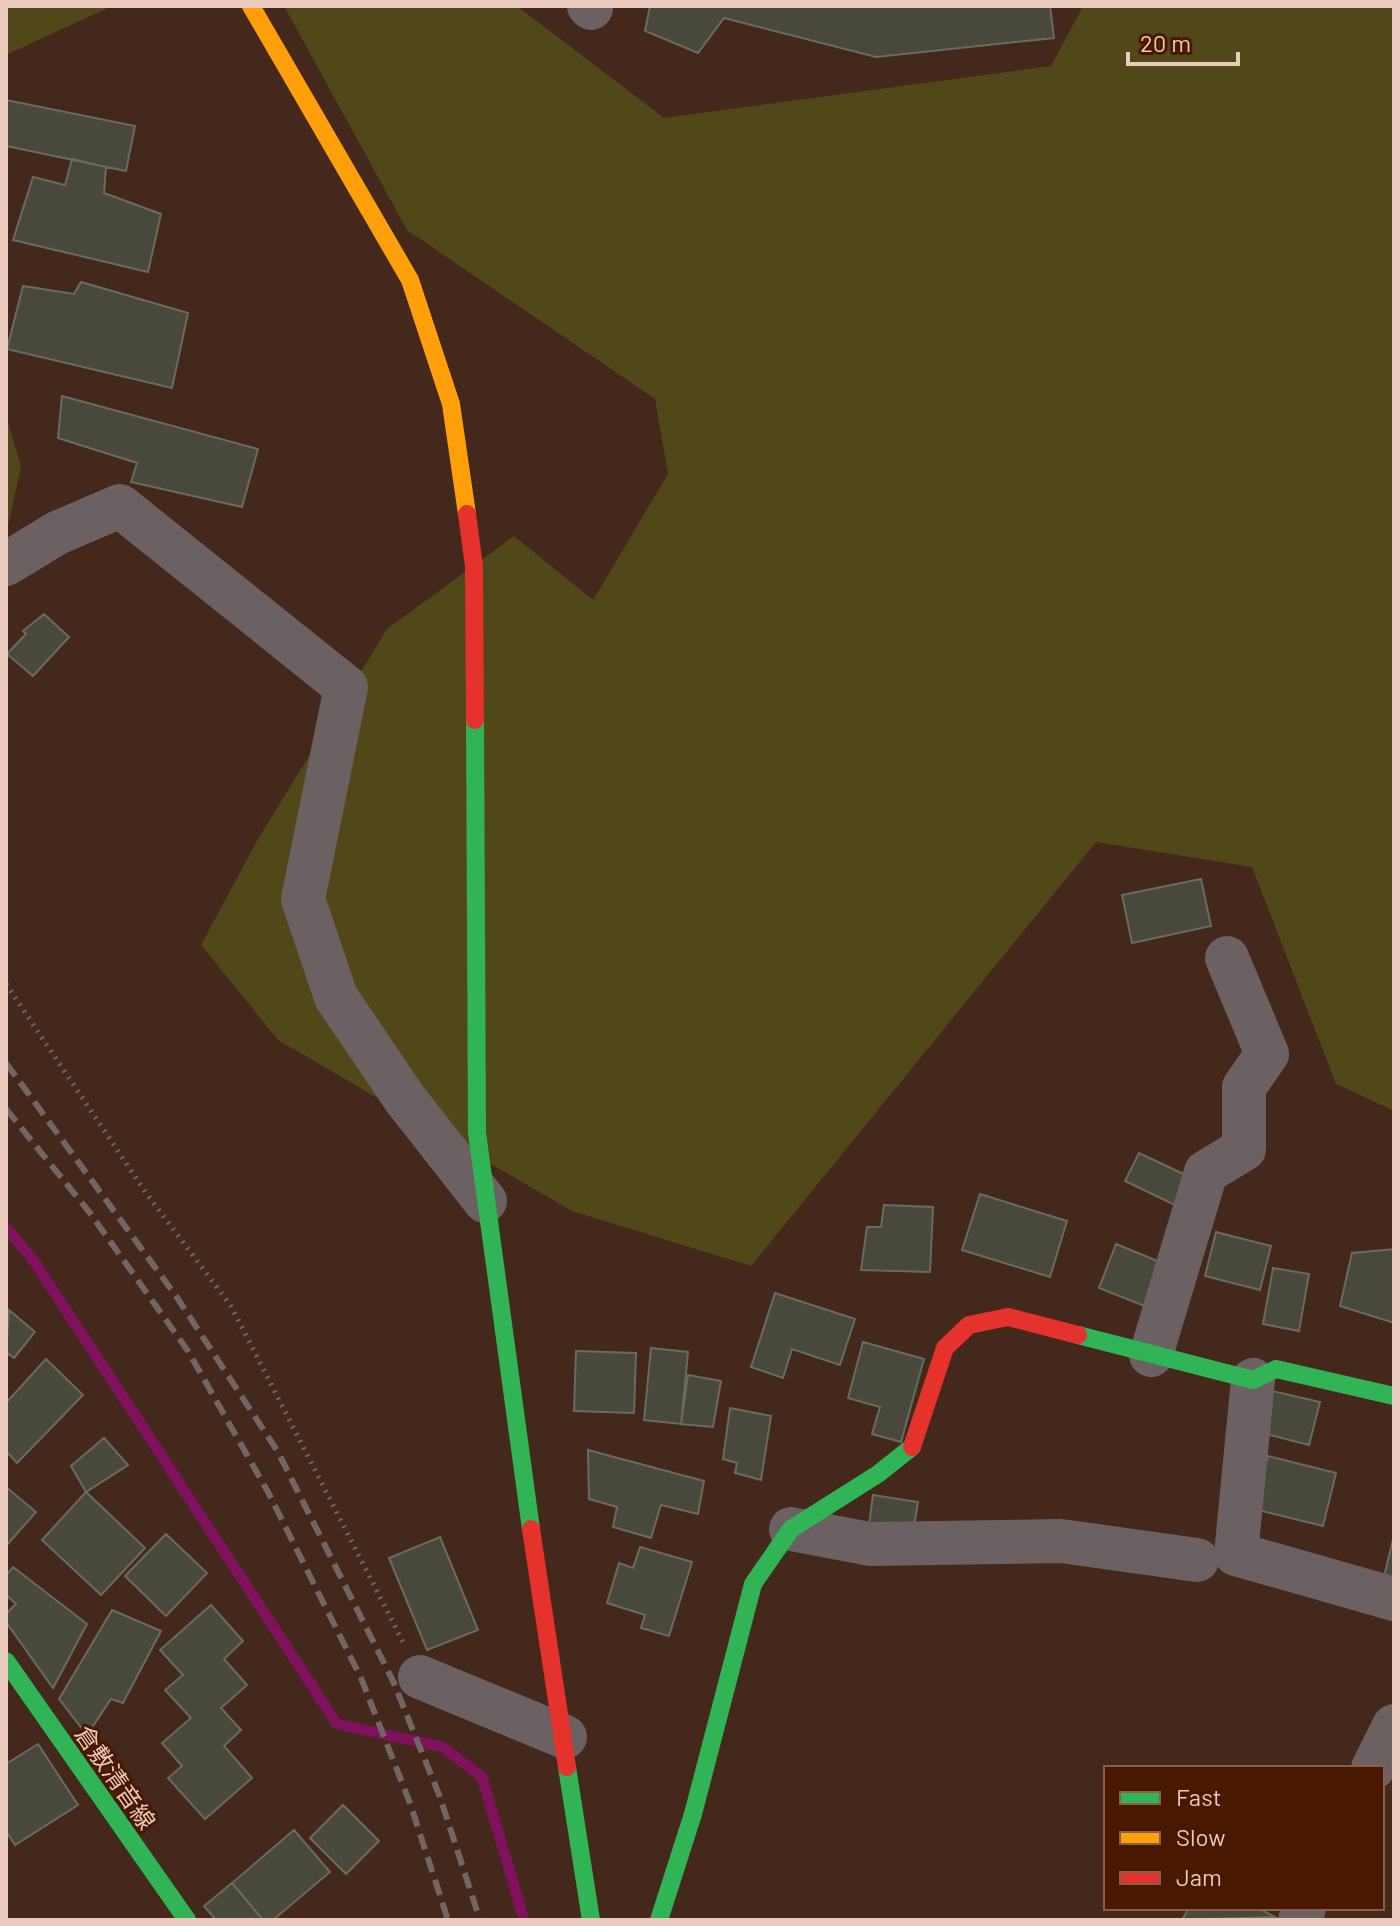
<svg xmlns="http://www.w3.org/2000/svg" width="1400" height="1926" viewBox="0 0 1400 1926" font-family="Barlow,'Noto Sans JP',sans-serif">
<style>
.green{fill:#504819}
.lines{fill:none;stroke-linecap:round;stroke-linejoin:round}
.stream{stroke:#7f115d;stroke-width:11}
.building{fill:#48483c;stroke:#6a6b5f;stroke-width:2}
.path{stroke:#6f6462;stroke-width:5;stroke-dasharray:2 6;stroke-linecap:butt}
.street{stroke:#6c6162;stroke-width:44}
.fast{stroke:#30b455;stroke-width:18}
.slow{stroke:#ff9f0a;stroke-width:18}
.jam{stroke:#e5322d;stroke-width:18}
.rail{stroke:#726665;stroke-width:6;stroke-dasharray:16 8;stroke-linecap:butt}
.labels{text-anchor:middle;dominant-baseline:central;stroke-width:6;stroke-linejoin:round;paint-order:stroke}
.street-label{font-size:24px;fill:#eacabc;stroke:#481800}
</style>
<rect width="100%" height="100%" fill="#43281b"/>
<path class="green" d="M6,6H112L6,55Z
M284,6H517L664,118L1051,66L1083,6H1394V1111L1336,1084L1252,867L1096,842L751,1266L572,1211L278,1040L201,945L258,839L387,629L514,536L593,600L668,474L655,399L407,230Z
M6,414L21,467L6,535Z"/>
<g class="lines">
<path class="stream" d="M6,1228L32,1258L337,1724L443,1747L482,1777L524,1920"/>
</g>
<path class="building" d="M650,6H1050L1054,38L876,57L724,18L698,53L645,31Z
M6,100L135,126L126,171L6,146Z
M72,159L106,167L104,193L161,214L148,272L13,240L33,177L65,185Z
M81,282L188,313L172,388L7,349L23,286L74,294Z
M62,396L258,449L242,507L131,482L137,463L58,438Z
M44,614L69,637L33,676L7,654L26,634L23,631Z
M1201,879L1211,926L1132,943L1122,895Z
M1139,1153L1194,1179L1181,1208L1125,1181Z
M980,1194L1067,1221L1050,1277L962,1250Z
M884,1205L933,1207L930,1272L861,1270L867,1227H881Z
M1216,1232L1271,1246L1260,1290L1205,1276Z
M1116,1244L1170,1266L1152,1309L1099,1288Z
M1394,1249V1323L1340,1306L1352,1253Z
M1273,1268L1309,1274L1299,1331L1263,1324Z
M775,1293L855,1319L840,1365L792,1349L783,1378L751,1367Z
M9,1310L35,1332L14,1358L6,1352Z
M863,1342L924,1359L901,1442L872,1434L880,1407L848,1398Z
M651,1348L688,1352L681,1424L644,1420Z
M576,1351L636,1353L634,1413L574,1411Z
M46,1359L83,1395L17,1463L6,1451V1403Z
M688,1375L721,1381L713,1427L681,1424Z
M1268,1390L1320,1402L1309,1445L1258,1432Z
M730,1408L771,1416L761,1480L735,1473L737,1463L723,1459Z
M104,1438L128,1465L86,1492L71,1466Z
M588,1450L704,1481L698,1514L661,1505L651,1538L613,1527L617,1507L589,1499Z
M1268,1456L1336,1473L1323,1526L1254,1509Z
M6,1487L36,1512L6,1546Z
M86,1492L145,1548L101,1595L42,1540Z
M873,1495L918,1502L912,1539L868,1532Z
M166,1534L207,1573L166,1616L125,1576Z
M1394,1535V1584L1383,1581Z
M440,1537L478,1630L427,1650L389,1558Z
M640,1547L692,1562L669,1636L641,1628L645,1615L607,1603L619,1563L633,1568Z
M13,1567L87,1624L53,1688L6,1622V1614L16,1604L6,1595V1576Z
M211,1605L243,1641L224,1659L247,1685L221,1708L241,1730L224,1746L252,1778L205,1819L168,1778L182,1766L162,1743L191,1718L165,1690L183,1675L160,1650Z
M112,1610L161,1631L123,1703L111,1699L87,1735L59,1699Z
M38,1744L78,1805L15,1845L6,1831V1764Z
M343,1805L379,1841L346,1874L310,1838Z
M294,1830L330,1872L273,1920H263L232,1883Z
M232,1883L263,1920H216L204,1906Z
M1189,1908H1258L1275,1917L1182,1920Z"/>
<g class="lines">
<path class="path" d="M6,984L146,1193L231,1306L403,1642"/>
<path class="street" d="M589,6L591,8
M6,564L57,533L120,506L346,687L303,899L336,997L405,1099L485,1201
M1151,1355L1206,1172L1244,1149V1087L1267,1054L1227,958
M1253,1380L1236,1554L1394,1599
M791,1529L870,1544L1061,1541L1197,1560
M420,1677L565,1737
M1373,1768L1394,1726
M1300,1920L1304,1908"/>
<path class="fast" d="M475,720L477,1133L531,1529
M1078,1335L1253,1380L1276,1369L1394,1396
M6,1661L187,1920
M567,1767L591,1920
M659,1920L693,1814L753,1584L791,1529L878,1474L912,1447"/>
<path class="slow" d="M251,6L410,280L451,404L467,514"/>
<path class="jam" d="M467,514L474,566L475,720
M912,1447L945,1348L969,1325L1008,1317L1078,1335
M531,1529L567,1767"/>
<path class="rail" d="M6,1063L176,1296L278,1452L393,1681L440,1797L480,1920
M6,1109L90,1213L188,1351L268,1492L361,1678L410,1803L448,1920"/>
</g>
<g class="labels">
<g class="street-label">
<text transform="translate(116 1777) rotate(55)">倉敷清音線</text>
</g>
</g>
<rect width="1400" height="1926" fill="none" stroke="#eacabc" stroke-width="16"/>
<rect x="1104" y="1766" width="280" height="144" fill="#481800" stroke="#895f4b" stroke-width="2"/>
<rect x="1120" y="1792" width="40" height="12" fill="#30b455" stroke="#895f4b" stroke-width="2"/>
<text x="1176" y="1806" font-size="24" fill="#eacabc">Fast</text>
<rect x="1120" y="1832" width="40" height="12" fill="#ff9f0a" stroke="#895f4b" stroke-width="2"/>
<text x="1176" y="1846" font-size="24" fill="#eacabc">Slow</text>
<rect x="1120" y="1872" width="40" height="12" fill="#e5322d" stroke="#895f4b" stroke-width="2"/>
<text x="1176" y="1886" font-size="24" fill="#eacabc">Jam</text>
<path d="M1128 52v12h110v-12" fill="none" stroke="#eacabc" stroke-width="4"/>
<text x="1140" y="52" font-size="24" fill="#eacabc" stroke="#481800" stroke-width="6" paint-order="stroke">20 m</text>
</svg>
